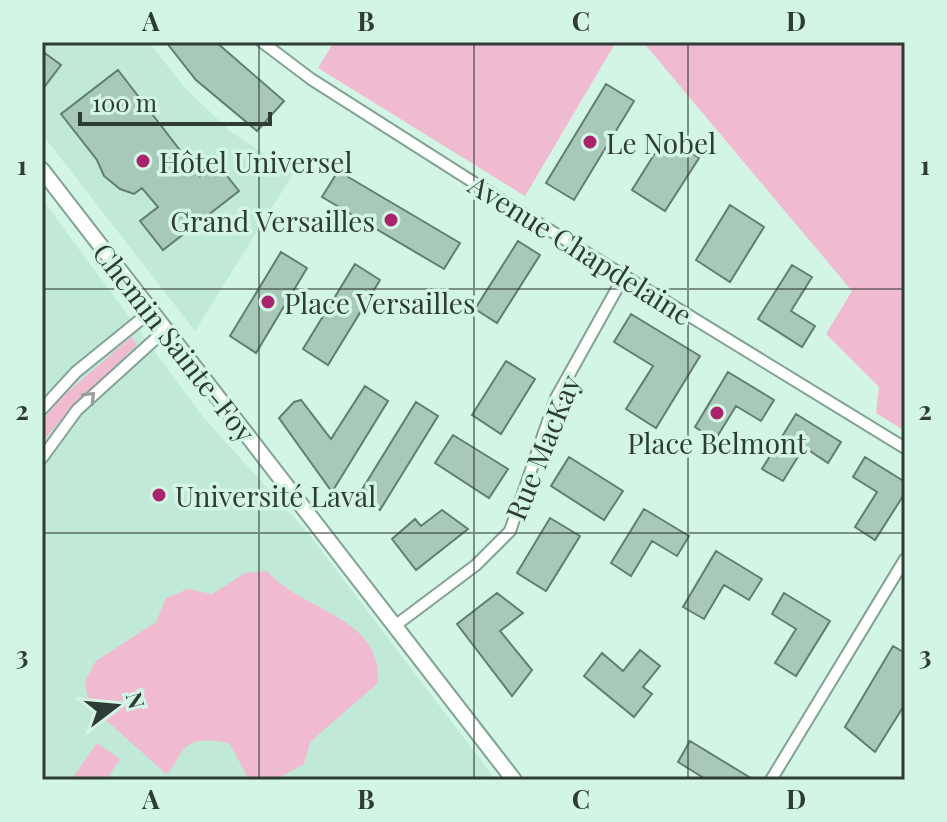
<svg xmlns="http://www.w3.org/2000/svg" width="947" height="822" viewBox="0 0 947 822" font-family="'Playfair Display',serif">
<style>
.built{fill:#c0ead7}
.green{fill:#f0bbd0}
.building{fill:#a8c9b9;stroke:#607f71;stroke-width:2}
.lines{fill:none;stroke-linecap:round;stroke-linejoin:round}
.street-casing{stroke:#83a394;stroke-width:14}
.secondary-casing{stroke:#83a394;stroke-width:18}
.street{stroke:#fff;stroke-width:10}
.secondary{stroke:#fff;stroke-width:14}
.oneway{stroke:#979e9a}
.grid{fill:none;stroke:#2f3c36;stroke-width:2;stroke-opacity:0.55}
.poi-dot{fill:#a9246c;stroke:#d2f5e5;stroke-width:3}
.labels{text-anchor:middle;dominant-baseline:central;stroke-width:7;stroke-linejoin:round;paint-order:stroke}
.poi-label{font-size:28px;fill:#2f3c36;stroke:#d2f5e5;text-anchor:start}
.street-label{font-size:28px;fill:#2f3c36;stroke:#d2f5e5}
.neatline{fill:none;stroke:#2f3c36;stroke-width:3}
.grid-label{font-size:26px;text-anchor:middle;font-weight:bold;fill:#2f3c36}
</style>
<rect width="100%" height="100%" fill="#d2f5e5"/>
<path class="built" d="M42,42H149L184,87L230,131L293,174L195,331L42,134Z
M42,199L203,417L308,533L496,780H42Z"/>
<path class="green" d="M334,42H616L525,196L318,68Z
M643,42H905V431L876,413L879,387L826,334L852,291Z
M131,337L137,345L71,408L42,443V421L63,396Z
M267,571C302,612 383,616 378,683L310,742L304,764L275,780H249L230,744C214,740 191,736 181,753C175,761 175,767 166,774L89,705L85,681L96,661L156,622L166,598L188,589L212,594L245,573Z
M97,743L120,759L106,780H71Z"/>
<path class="building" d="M166,42H216L284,101L257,131L196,80Z
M42,51L61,65L42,90Z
M118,70L200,176L216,162L239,191L163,250L140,221L158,207L142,188L134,194L120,189L104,176L97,160L61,114Z
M606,84L634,101L574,200L546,183Z
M665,137L699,158L665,211L632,190Z
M338,171L460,243L444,269L322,197Z
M730,205L764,227L730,282L696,260Z
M518,241L540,255L497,323L475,309Z
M281,252L307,268L256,353L230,336Z
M355,264L380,280L328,365L303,349Z
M792,265L812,277L791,311L815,326L802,347L758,319Z
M631,314L700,356L656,428L626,409L653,366L614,342Z
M506,361L535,379L501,434L472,415Z
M728,372L774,400L761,421L736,406L715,440L695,427Z
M365,386L388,401L332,492L279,418L294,402L301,400L331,439Z
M416,402L438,416L380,510L358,496Z
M796,414L841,442L828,463L804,447L783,481L762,469Z
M453,435L508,469L489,498L435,463Z
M569,457L623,491L604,520L551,486Z
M865,457L905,482V493L875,540L855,527L877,492L853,477Z
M644,509L689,536L677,556L652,541L631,576L611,563Z
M442,510L468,529L416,570L392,539L415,519L421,526Z
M550,518L580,536L546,591L517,573Z
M716,551L762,579L749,600L724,585L704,619L683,607Z
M497,593L523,613L500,631L532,670L512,696L457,624Z
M784,593L830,621L796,676L775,663L796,629L772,614Z
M893,646L905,653V704L875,752L845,727Z
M640,650L660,666L643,687L652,694L634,717L584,676L602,653L623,671Z
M690,741L754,780H707L678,762Z"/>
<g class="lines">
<defs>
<path id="street" d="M262,42L311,79L520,212L905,448
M42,409L76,372L150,312
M42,458L77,410L164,331
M396,625L476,565L510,531L556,398L624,276
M771,780L905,559"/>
<path id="secondary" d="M42,170L514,780"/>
</defs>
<use href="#street" class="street-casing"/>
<use href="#secondary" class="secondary-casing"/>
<use href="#street" class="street"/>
<use href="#secondary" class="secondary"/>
</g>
<defs><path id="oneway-chevron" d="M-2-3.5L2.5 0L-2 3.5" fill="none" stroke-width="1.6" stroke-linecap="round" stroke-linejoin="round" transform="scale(2)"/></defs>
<use class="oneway" href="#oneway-chevron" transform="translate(90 397) rotate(-45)"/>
<path class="grid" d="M259,42V780M474,42V780M688,42V780M42,289H905M42,533H905"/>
<g class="poi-dot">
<circle cx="590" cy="142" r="8"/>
<circle cx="143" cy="161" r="8"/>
<circle cx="391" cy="220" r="8"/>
<circle cx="268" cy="302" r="8"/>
<circle cx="717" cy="413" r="8"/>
<circle cx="159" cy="495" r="8"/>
</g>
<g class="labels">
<g class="poi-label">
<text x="606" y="142">Le Nobel</text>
<text x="159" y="161">Hôtel Universel</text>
<text x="375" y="220" text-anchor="end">Grand Versailles</text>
<text x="284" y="302">Place Versailles</text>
<text x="717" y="442" text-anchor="middle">Place Belmont</text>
<text x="175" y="495">Université Laval</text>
</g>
<g class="street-label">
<text transform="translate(581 249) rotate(32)">Avenue Chapdelaine</text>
<text transform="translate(175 342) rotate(52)">Chemin Sainte-Foy</text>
<text transform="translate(542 447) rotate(-68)">Rue MacKay</text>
</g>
</g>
<rect width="947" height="822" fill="none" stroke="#d2f5e5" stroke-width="88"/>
<g transform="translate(116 706) rotate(74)" stroke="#d2f5e5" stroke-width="6" paint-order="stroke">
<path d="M0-6L14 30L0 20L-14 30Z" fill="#2f3c36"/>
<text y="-12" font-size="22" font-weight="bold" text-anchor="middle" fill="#2f3c36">N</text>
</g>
<path d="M80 112v12h190v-12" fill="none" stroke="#2f3c36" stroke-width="4"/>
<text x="92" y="112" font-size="24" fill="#2f3c36" stroke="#d2f5e5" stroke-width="6" paint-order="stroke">100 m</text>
<rect x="44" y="44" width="859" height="734" class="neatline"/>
<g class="grid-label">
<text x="151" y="31">A</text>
<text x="366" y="31">B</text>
<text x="581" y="31">C</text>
<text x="796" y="31">D</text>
<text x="22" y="175">1</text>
<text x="925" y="175">1</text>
<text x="22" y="420">2</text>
<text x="925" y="420">2</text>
<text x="22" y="665">3</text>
<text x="925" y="665">3</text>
<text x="151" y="809">A</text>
<text x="366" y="809">B</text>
<text x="581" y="809">C</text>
<text x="796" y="809">D</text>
</g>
</svg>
